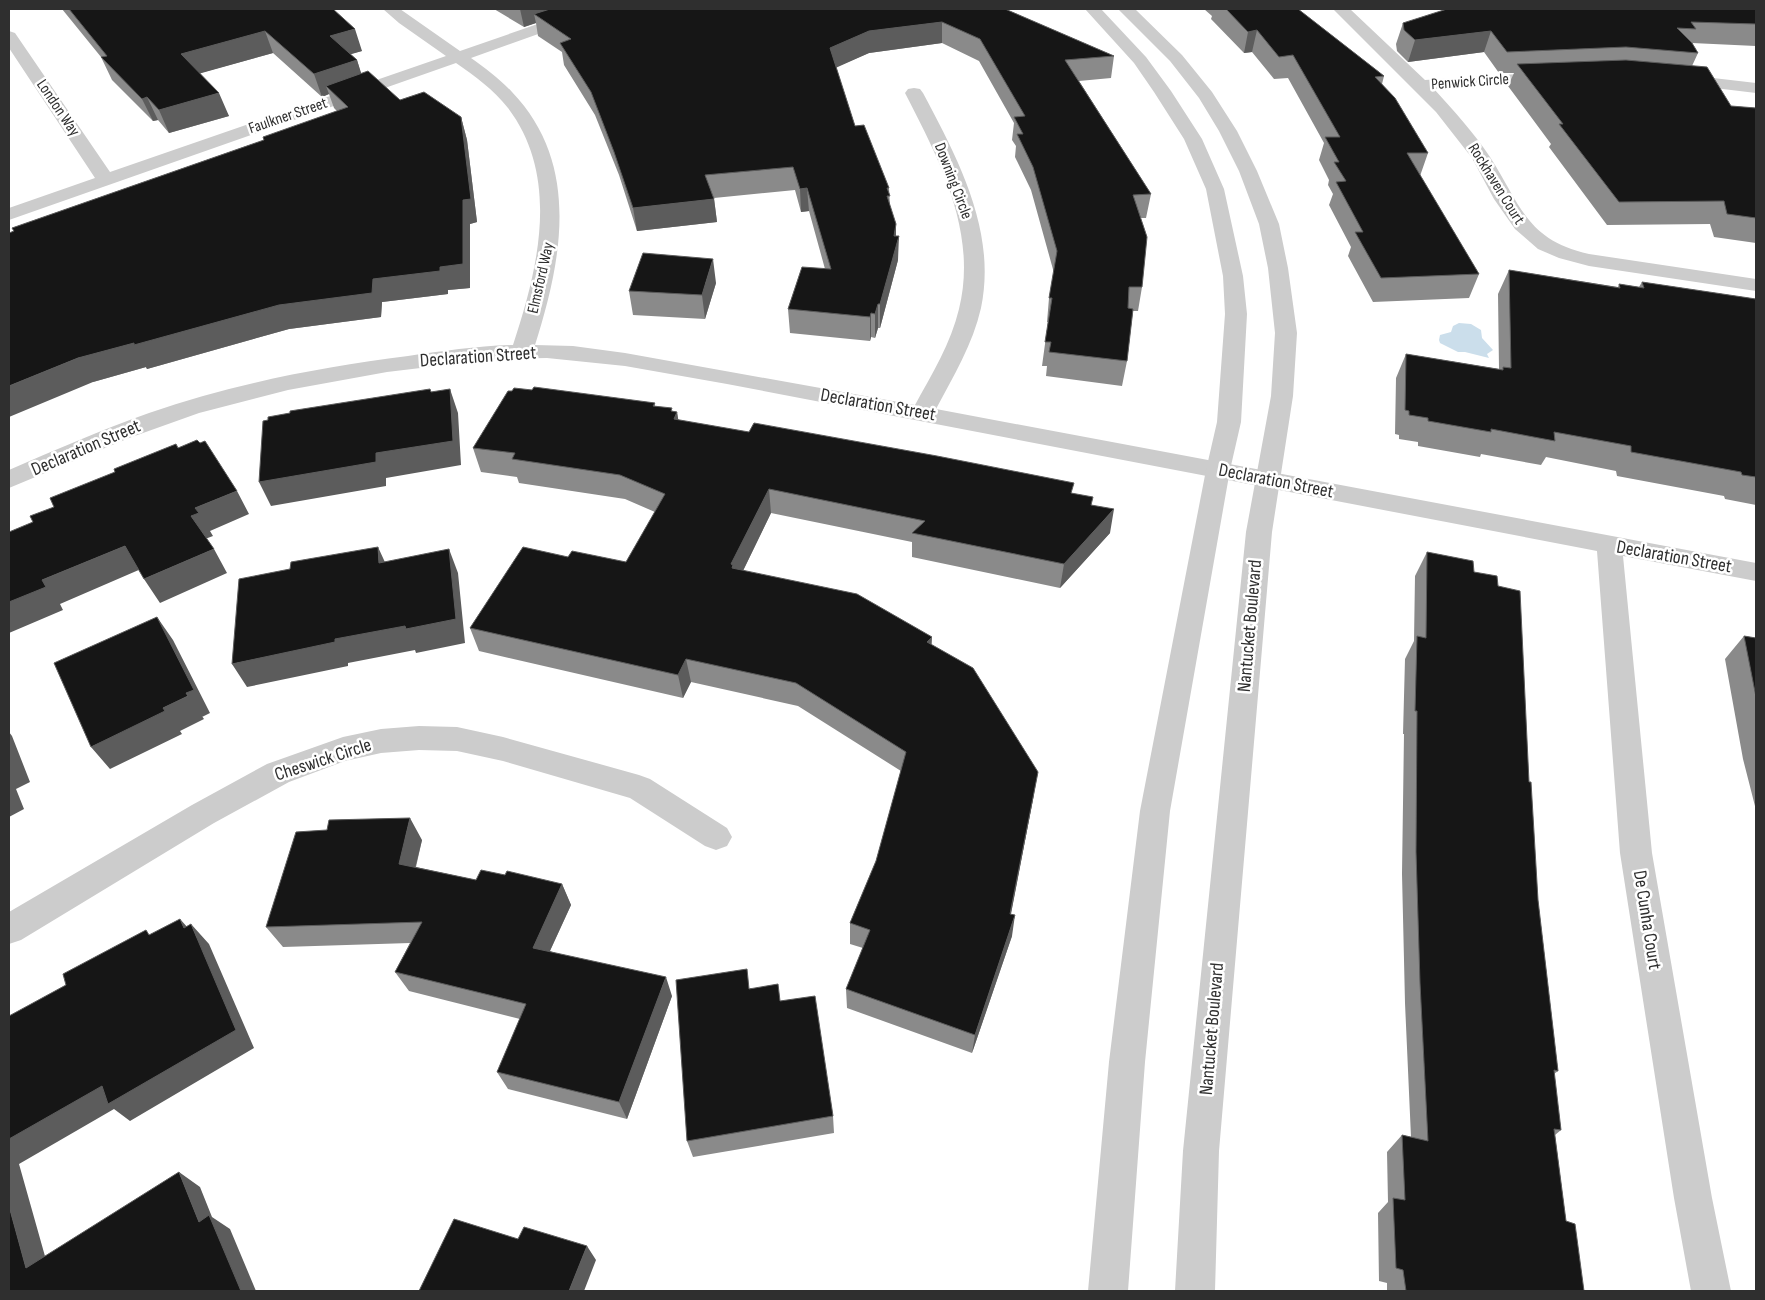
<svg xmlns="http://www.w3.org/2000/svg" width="1765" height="1300" viewBox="0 0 1765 1300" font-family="'Sofia Sans Condensed',sans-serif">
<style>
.water{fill:#cbdeeb}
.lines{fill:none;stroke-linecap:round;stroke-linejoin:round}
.minor{fill:#ccc;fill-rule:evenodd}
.tertiary{fill:#ccc;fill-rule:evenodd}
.wall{fill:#8a8a8a}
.shaded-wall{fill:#5c5c5c}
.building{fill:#161616;stroke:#5c5c5c}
.labels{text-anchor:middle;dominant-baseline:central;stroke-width:5;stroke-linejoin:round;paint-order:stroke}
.far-street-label{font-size:16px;fill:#2f2f2f;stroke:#fff}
.street-label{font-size:19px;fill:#2f2f2f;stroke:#fff}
</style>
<rect width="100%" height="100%" fill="#fff"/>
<path class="water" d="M1459,323L1471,324L1481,330L1482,338L1493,350L1487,354L1489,358L1465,352H1458L1440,343L1439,340L1440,335L1451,332L1453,326Z"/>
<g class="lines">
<path class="minor" d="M383,9H400L460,51L581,9H603L600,12L471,58C485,68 500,79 512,92C581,164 562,260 535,345L573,346L625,353L915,405C932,374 951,343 959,309C978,232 939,159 905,93L908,89L914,88L920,89L923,93C958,159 997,231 981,308C973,344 953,377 936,409L1756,563V581L1623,556L1652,853L1712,1198L1731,1291H1691L1674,1198L1620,853L1597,551L727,384L625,366L547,358L496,359L387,372L288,390L199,413L129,438L9,488V470C55,450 101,430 149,413C233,384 320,367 408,356C443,351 478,346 513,345C538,269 561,178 508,108C494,90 475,76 456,63L9,220V208L95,178L9,48V31L15,33L110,172L446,56L399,23Z
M1333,9H1350L1425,80L1549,72L1555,73L1557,77L1555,81L1549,82L1434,89C1454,111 1474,133 1490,157C1521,205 1526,240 1589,254L1756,279V291L1589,266L1559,258L1538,249L1515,229L1494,199L1472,158L1436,112Z
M1679,74L1756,83V93L1673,83L1671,79L1673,75Z
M419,726L457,727L503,737L639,775L650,779L727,828L732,837L727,846L716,850L705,846L630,798L503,761L457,751L419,750L381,753L345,761L289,782L214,823L21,940L9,944V912L192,805L267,764L343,737L381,729Z"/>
<path class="tertiary" d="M1085,9H1101L1146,57L1171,91L1202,139L1224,189L1243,276L1247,314L1241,422L1230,470L1170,811L1145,1062L1128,1291H1088L1109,1062L1140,811L1206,470L1217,422L1225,314L1223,276L1206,189L1184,139L1154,92L1134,63Z
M1118,9H1135L1182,55L1212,92L1237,131L1257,171L1279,224L1288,268L1297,333L1293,396L1272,532L1219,1151L1215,1291H1175L1183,1151L1246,532L1271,396L1275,333L1268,268L1259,224L1239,171L1219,131L1199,98L1170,61Z"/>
</g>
<path class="wall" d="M62,9H333L362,51L350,54L357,60L361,74L400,100L461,117L467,140L477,222L470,224V288L448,290V294L382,302L381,317L289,329L147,369L146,367L93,382L12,228L264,140L337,111L334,108L329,94L322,97L273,53L200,73L229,116L169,133L158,120L153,121L112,80L101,57Z
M494,9H1005L1114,56L1111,78L1079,81L1151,194L1146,218H1140L1142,287L1138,311H1133L1127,361L1122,386L1046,376L1047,366H1042L1048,322H1047L1049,298L1054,273L1031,190L1015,157L1016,146L1012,140L1014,123L979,61L942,43L869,53L836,67L855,126L889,188L890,206L896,236L898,260L880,328H878L875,338L871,337L870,341L790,333L788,309L825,269L809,211L801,212L795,190L714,198L717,222L637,231L619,175L595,115L564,65L562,52L538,36L536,23L524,27Z
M1204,9H1298L1384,76L1382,84L1428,153L1420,176L1479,274L1469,298L1373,302L1348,256L1351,247L1329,205L1333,194L1328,185L1329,180L1319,160L1324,143L1288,78L1274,79L1252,52L1244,53L1211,19L1212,16Z
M1756,9V46L1692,43L1698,53L1692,66L1731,106L1756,108V243L1714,237L1710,224L1607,225L1549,147L1551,144L1508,86L1514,73H1499L1484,52L1408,62L1397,51L1396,44L1403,23Z
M1509,270L1618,287L1619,284L1639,287L1642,282L1756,299V505L1725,499L1724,496L1617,476L1616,471L1546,457L1541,465L1481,454L1480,457L1418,446V442L1399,439V435L1395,434L1396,378L1406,354L1499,369L1498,294Z
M716,283L705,319L633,315L629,291Z
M512,391L655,403V406L677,412L678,420L1072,493L1092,505L1110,533L1060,588L912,557V542L771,513L743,571L932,645L1034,794L1011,914L1012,936L972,1053L847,1008L846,989L863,948L850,944V923L876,861L901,771L798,706L691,682L683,698L479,651L470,628L568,557L626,562L655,512L625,499L519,483L517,477L481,472L473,448Z
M1427,552L1474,572L1498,586L1529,782L1538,900L1558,1071L1554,1074L1561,1130L1555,1135L1566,1221L1584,1291H1387V1283L1379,1281L1378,1213L1388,1202L1387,1152L1402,1135L1411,1137L1405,1003L1402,874L1404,734H1403L1405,659L1414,641L1415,576Z
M1744,636L1756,638V810L1743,759L1725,659Z
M327,830L422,840L416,867L476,880L505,875L562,884L571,905L550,951L672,996L627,1119L508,1089L497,1072L520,1019L409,991L395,972L410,943L283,947L266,927Z
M750,988L780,1001L833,1116L834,1133L693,1157L687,1141Z"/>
<path class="shaded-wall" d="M520,9H576L534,14L536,23L524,27Z
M942,22V43L869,53L831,70L830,48L869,31Z
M355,29L362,51L338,58L330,36Z
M1257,30L1252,52L1244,53L1248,32Z
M265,31L273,53L191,76L181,54Z
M1491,31L1484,52L1408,62L1415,40Z
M357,60L364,82L326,86L329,94L322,97L314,74Z
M219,93L229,116L169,133L159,110Z
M147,97L158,120L153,121L142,99Z
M461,117L467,140L477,222L470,224V288L448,290V294L382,302L381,317L289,329L147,369L146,367L93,382L9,417V386L78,358L373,279L440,267Z
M807,188L809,211L801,212L800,189Z
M714,199L717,222L637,231L633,208Z
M896,224V246L899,236L898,260L880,328V304Z
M713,259L716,283L705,319L702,295Z
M878,304V328L875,338V314Z
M871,313V337L870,341V317Z
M450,389L458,413L461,465L386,478V486L271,506L259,482Z
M677,412L681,436L674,419Z
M769,489L771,513L736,585L737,588L731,564Z
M237,491L249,514L210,531L213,536L205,539L191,516L195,508Z
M1114,509L1110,533L1060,588L1064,564Z
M125,546L141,569L60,604L63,610L9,633V602L42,580Z
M378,547L389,571L379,563Z
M214,549L227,573L160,603L144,579Z
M449,549L458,573L465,643L416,653L415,650L348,663V666L247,687L232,664L335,639Z
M157,617L173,640L210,713L202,717L186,693Z
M932,637L931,660L927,642Z
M686,659L691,682L683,698L678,675Z
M188,696L204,719L180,731L182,734L110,769L91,747L163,708Z
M9,732L12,736L30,782L16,789L24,809L9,817Z
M1038,772L1034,794L1007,934L1010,914Z
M410,818L422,840L411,885L399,864Z
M562,884L571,905L542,968L533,948Z
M1015,915L1012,936L972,1053L975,1035Z
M180,919L197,938L191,924L209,944L254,1048L130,1121L114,1109L19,1164L52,1281L26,1268L9,1206V1139L184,928Z
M666,977L672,996L627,1119L619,1102Z
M179,1172L200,1187L212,1217L230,1229L256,1291H241L199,1222Z
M587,1246L596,1260L584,1291H569Z"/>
<path class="building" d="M69,9H333L355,29L330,36L357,60L314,74L265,31L181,54L219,93L159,110L147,97L142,99L101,57L107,56Z
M550,9H1005L1114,56L1065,60L1151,194L1133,195L1147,237L1142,287H1129L1128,308L1133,309L1127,361L1049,352L1051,342H1045L1052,298H1049L1057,251L1033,167L1017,134H1023L1014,117L1025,116L980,39L942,22L869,31L830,48L855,126L864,125L889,188H887L890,196H887L896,224L894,236H899L880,304H878L875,314L871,313L870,317L788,309L802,267L831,269L807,188L800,189L793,167L705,175L714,199L633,208L614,152L591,92L560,43L571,39L534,14Z
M1226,9H1298L1384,76L1375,77L1395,98L1428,153H1407L1479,274L1381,278L1355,232H1363L1336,182L1346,181L1334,162H1339L1325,137H1340L1293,55L1279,57L1257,30L1248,32Z
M1447,9H1756V24L1691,22L1696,29L1677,28L1692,43L1698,53L1626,47L1507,52L1491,31L1415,40L1404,30L1403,23Z
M1626,60L1707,67L1731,106L1756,108V218L1727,214L1724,201L1619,202L1559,124H1563L1517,64Z
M368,71L400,100L424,92L461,117L471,199L463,200V264L440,267V271L373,279L372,293L279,305L134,345V343L78,358L9,386V233L14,231L12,228L264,140L263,137L348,107L326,86Z
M643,253L713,259L702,295L629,291Z
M1509,270L1620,288L1619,284L1644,288L1642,282L1756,299V477L1742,475L1741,472L1631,452V446L1554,432L1555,441L1491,429V432L1428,421V418L1409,415V411L1405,410L1406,354L1503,370V367L1511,368Z
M534,387L655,403L653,406L672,408L671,411L677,412L674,419L749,432L754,423L937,456L1074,483L1071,493L1093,497L1091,505L1114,509L1064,564L912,533L925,521L769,489L731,564L733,565L732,568L857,594L932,637L927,642L973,668L1038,772L1010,914L1015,915L975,1035L846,989L870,930L850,923L876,861L906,752L796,683L686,659L678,675L470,628L523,547L568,557L572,551L626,562L665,494L620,475L512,459L515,453L473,448L508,391H512L514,388L532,390Z
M430,389L431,392L450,389L453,441L376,453V462L259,482L263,421L268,420V417L290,413V411Z
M197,440L200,443L205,441L237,491L195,508L199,513L191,516L214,549L144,579L125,546L42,580L46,587L9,602V532L33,522L30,516L54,507L50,498L115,472L114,469L176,444L178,448Z
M378,547L379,563L449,549L456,619L406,629L405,626L335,639V642L232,664L239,579L290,569L291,562Z
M1427,552L1473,561L1474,572L1497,576L1498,586L1520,591L1529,782H1531L1538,900L1558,1071L1554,1070L1561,1130L1554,1129L1566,1221L1575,1224L1584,1291H1406L1403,1270L1396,1268L1393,1198L1405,1200L1402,1135L1428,1141L1420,983L1416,852L1417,711H1415L1417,636L1426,638Z
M157,617L194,690L186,693L188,696L163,708L165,711L91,747L54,663Z
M1744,636L1756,638V697Z
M410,818L399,864L476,880L481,870L505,875L507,871L562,884L533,948L666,977L619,1102L497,1072L526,1004L395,972L422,922L266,927L296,832L327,830L329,820Z
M180,919L184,928L191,924L236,1030L108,1104L102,1086L9,1139V1016L66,985L63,974L146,930L149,935Z
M747,969L749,989L778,984L780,1001L815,996L833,1116L687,1141L676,980Z
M179,1172L199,1222L209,1215L241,1291H9V1206L26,1268Z
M454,1219L518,1239L524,1227L587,1246L569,1291H419Z"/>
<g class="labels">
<g class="far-street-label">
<text transform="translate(1470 82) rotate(-4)">Penwick Circle</text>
<text transform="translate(58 108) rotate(56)">London Way</text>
<text transform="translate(288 116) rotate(-19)">Faulkner Street</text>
<text transform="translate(953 181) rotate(69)">Downing Circle</text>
<text transform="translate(1496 184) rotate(58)">Rockhaven Court</text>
<text transform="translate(541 278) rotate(-77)">Elmsford Way</text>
</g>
<g class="street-label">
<text transform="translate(478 357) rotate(-4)">Declaration Street</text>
<text transform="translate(878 405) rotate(10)">Declaration Street</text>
<text transform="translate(86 448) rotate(-23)">Declaration Street</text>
<text transform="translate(1276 481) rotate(11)">Declaration Street</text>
<text transform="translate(1674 557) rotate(10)">Declaration Street</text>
<text transform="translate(1250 626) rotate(-85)">Nantucket Boulevard</text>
<text transform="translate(323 760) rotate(-18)">Cheswick Circle</text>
<text transform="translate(1647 920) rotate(81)">De Cunha Court</text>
<text transform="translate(1212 1029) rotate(-85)">Nantucket Boulevard</text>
</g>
</g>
<rect width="1765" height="1300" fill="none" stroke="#2f2f2f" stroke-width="20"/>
</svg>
